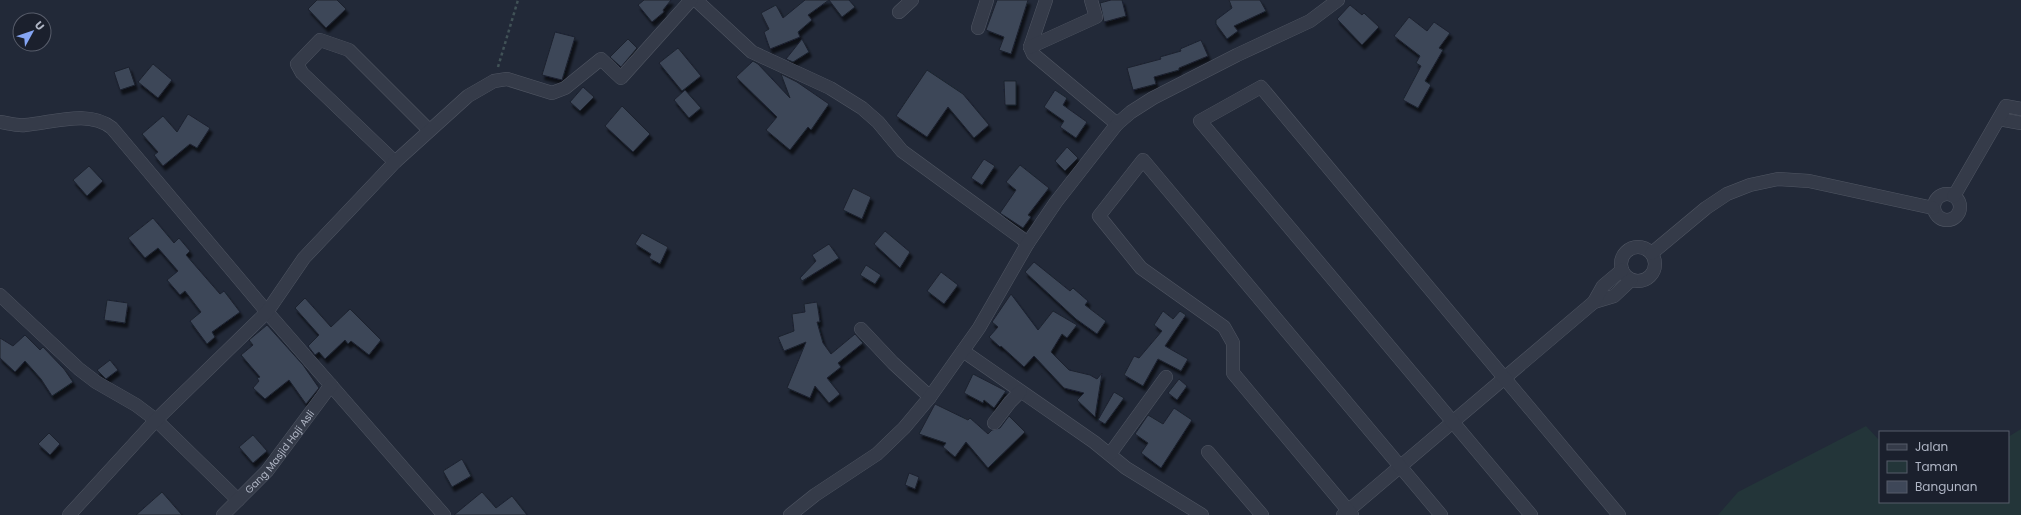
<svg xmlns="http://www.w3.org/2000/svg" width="2021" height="515" viewBox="0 0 2021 515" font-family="Poppins,sans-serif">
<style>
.green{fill:#233539}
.building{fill:#3e4758;stroke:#1c222f;filter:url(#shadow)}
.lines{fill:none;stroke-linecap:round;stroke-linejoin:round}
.street-casing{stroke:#505663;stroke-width:14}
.path{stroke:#415257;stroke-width:2.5;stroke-dasharray:3 3;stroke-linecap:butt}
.street{stroke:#353b49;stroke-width:13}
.labels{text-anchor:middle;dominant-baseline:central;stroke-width:3;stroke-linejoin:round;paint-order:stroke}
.street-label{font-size:10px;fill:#b0b6c5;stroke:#1b202d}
</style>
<defs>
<filter id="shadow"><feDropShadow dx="2.5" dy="4.5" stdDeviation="1" flood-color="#0009"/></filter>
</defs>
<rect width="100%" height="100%" fill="#222938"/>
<path class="green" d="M1866,426L1880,441V502H2008V437L2021,429V515H1718L1738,492Z"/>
<path class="building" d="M317,0H337L346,9L326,28L308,9Z
M644,0H671L663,10L664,12L652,22L638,5Z
M805,0H849L855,7L842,17L829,0L808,15L812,20L798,32L800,37L770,49L764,32L769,29L761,13L776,5L783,18Z
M997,0H1028L1011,54L999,50L1004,37L986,30Z
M1111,0H1122L1126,16L1104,22L1100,3Z
M1229,0H1260L1266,11L1234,26L1238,31L1227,39L1216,24V20L1232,8Z
M1350,5L1362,15L1364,13L1379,27L1362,45L1337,19Z
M1409,17L1427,31L1434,22L1450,33L1439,48L1443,50L1425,81L1431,85L1418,108L1403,100L1421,66L1416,63L1420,56L1394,36Z
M555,32L575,37L562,80L542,75Z
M628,39L637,48L621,67L610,57Z
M802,39L809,52L793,62L786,59Z
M1201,40L1208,56L1179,68V70L1154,77L1156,84L1133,90L1127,68L1161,59L1160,57L1181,51L1180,49Z
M678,48L701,76L682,91L659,63Z
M753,61L758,64L790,98L781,74L797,82L829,104L811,130L808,127L790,150L766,130L777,117L736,77Z
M153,64L172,80L158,98L138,82Z
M129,67L135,85L120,90L114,72Z
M927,70L963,94L989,125L974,138L948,107L927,137L896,116Z
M1004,81H1016V105H1005Z
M583,87L594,97L580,111L570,102Z
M685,90L701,108L689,118L674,100Z
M1055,90L1067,98L1063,105L1087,122L1076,138L1060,127L1064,121L1044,107Z
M622,106L650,134L633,152L605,126Z
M188,114L210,128L197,148L190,144L163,166L154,155L158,152L142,134L163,116L177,132Z
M1067,147L1078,158L1065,171L1055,161Z
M984,159L995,166L982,185L971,178Z
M1020,165L1049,188L1028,215L1031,217L1023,228L1000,213L1016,190L1006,182Z
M89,166L103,181L87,196L73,180Z
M853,188L871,197L862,219L843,210Z
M153,218L174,243L179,238L190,251L186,255L220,294L224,291L240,312L212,332L215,337L207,344L190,321L201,312L185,291L180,295L167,280L178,271L158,248L145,258L128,238Z
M885,231L910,252L900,268L874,244Z
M642,233L668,247L660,264L649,258L651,254L635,244Z
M829,244L839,258L802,281L800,278L816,261L812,255Z
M1034,262L1070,291L1073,288L1088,301L1085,305L1106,321L1097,334L1076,319L1025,272Z
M866,265L881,275L875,284L860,275Z
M941,272L958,285L944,304L927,291Z
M1011,294L1038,330L1053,311L1077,325L1067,338L1062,334L1051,352L1069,370L1090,375L1097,379L1102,373L1095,417L1077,400L1084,393L1064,388L1034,356L1024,367L1001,346L1000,347L989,337L998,327L992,322Z
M305,298L331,327L350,309L381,340L369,355L351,341L348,344L345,340L325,359L319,352L315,355L308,346L319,335L295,308Z
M107,300L128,303L125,323L104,320Z
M817,302L820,322H817L823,343L831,354L855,334L863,343L838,363L841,367L827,378L840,394L829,403L815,386L810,398L787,388L806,342L784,351L778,337L794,331L792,314L805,312L804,304Z
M1163,311L1173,319L1180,311L1186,315L1165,346L1188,359L1181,371L1158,359L1143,386L1124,375L1134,356L1139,358L1162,331L1154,325Z
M267,325L303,365L319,388L306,404L289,380L265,399L253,388L259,381L257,378L260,377L241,355L253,345L249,340Z
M25,335L40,350L43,347L64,369L73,382L52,396L41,379L25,361L15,372L0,358V338L13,346Z
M110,360L118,370L106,379L97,370Z
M973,374L1006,391L994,408L984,400L983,403L964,393Z
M1179,379L1187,386L1177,400L1168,393Z
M1114,392L1124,398L1105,424L1098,420Z
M935,404L968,420L970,418L988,434L992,430L1000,428L1009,416L1025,432L988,468L966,442L955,457L943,447L946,443L919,434Z
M1174,408L1192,420L1161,468L1141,453L1148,443L1135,434L1148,415L1163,424Z
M49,433L60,444L50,455L38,444Z
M253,435L267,451L253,463L239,447Z
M462,459L471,476L452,487L443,471Z
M909,473L919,477L915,489L905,485Z
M162,492L182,515H136Z
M482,492L496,508L512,496L527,515H454Z"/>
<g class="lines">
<defs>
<g id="street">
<path d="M696,0L752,52L830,88L862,108L878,122L902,151L1028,243"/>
<path d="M1046,0L1030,47L1033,54L1117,124"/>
<path d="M899,12L912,0"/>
<path d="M978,28L987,0"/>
<path d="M1030,47L1096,17L1091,0"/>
<path d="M1999,119L2021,123"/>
<path d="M0,122C8,123 17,126 25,125C52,123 89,109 112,128L267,312L444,515"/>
<path d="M395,162L302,73L297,64L320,40L349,50L429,130"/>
<circle cx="1947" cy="207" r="13"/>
<path d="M1954,196L2006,106L2021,109"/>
<circle cx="1638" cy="264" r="17"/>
<path d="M1652,253L1706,208L1727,194L1750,185L1778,179L1809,181L1933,208"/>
<path d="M0,295L79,369L96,382L136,405L156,420L238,500"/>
<path d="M1594,302L1614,296L1631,280"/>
<path d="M861,329L893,363L930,397"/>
<path d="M963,351L1094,442L1126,468L1202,515"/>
<path d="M994,423L1010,402L1020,392"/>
<path d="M1208,452L1262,515"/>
<path d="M1110,454L1166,377"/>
<path d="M69,515L156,420L267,312L304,258L395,162L468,96L494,81L507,79L552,93L565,88L601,59L621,78L691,0"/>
<path id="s1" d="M223,515L267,471L331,385"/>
<path d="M790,515L815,495L877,454L904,428L930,397L979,328L1028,243L1056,202L1117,124L1131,112L1153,98L1237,55L1310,21L1338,0"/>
<path d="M1343,515L1594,302L1603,286L1622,270"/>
<path d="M1352,515L1233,373V343L1224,327L1141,268L1099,216L1143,160L1441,515"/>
<path d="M1531,515L1200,121L1261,87L1619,515"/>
</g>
</defs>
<use href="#street" class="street-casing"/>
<path class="path" d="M498,67L518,0"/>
<use href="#street" class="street"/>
</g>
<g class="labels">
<g class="street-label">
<text stroke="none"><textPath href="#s1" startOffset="85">Gang Masjid Haji Asli</textPath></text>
</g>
</g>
<rect x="1879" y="431" width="130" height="72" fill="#1b202d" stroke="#575c6a"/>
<rect x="1887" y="444" width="20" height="6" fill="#353b49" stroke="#575c6a"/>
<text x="1915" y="451" font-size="12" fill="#b0b6c5">Jalan</text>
<rect x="1887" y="461" width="20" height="12" fill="#233539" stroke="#575c6a"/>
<text x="1915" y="471" font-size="12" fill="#b0b6c5">Taman</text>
<rect x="1887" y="481" width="20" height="12" fill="#3e4758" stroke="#575c6a"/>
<text x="1915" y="491" font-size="12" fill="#b0b6c5">Bangunan</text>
<g transform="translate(32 32) rotate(50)"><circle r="19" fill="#1b202d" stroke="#575c6a"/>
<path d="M0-3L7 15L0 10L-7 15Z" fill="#85a5f4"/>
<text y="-6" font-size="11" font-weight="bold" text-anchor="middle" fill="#b0b6c5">U</text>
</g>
</svg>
